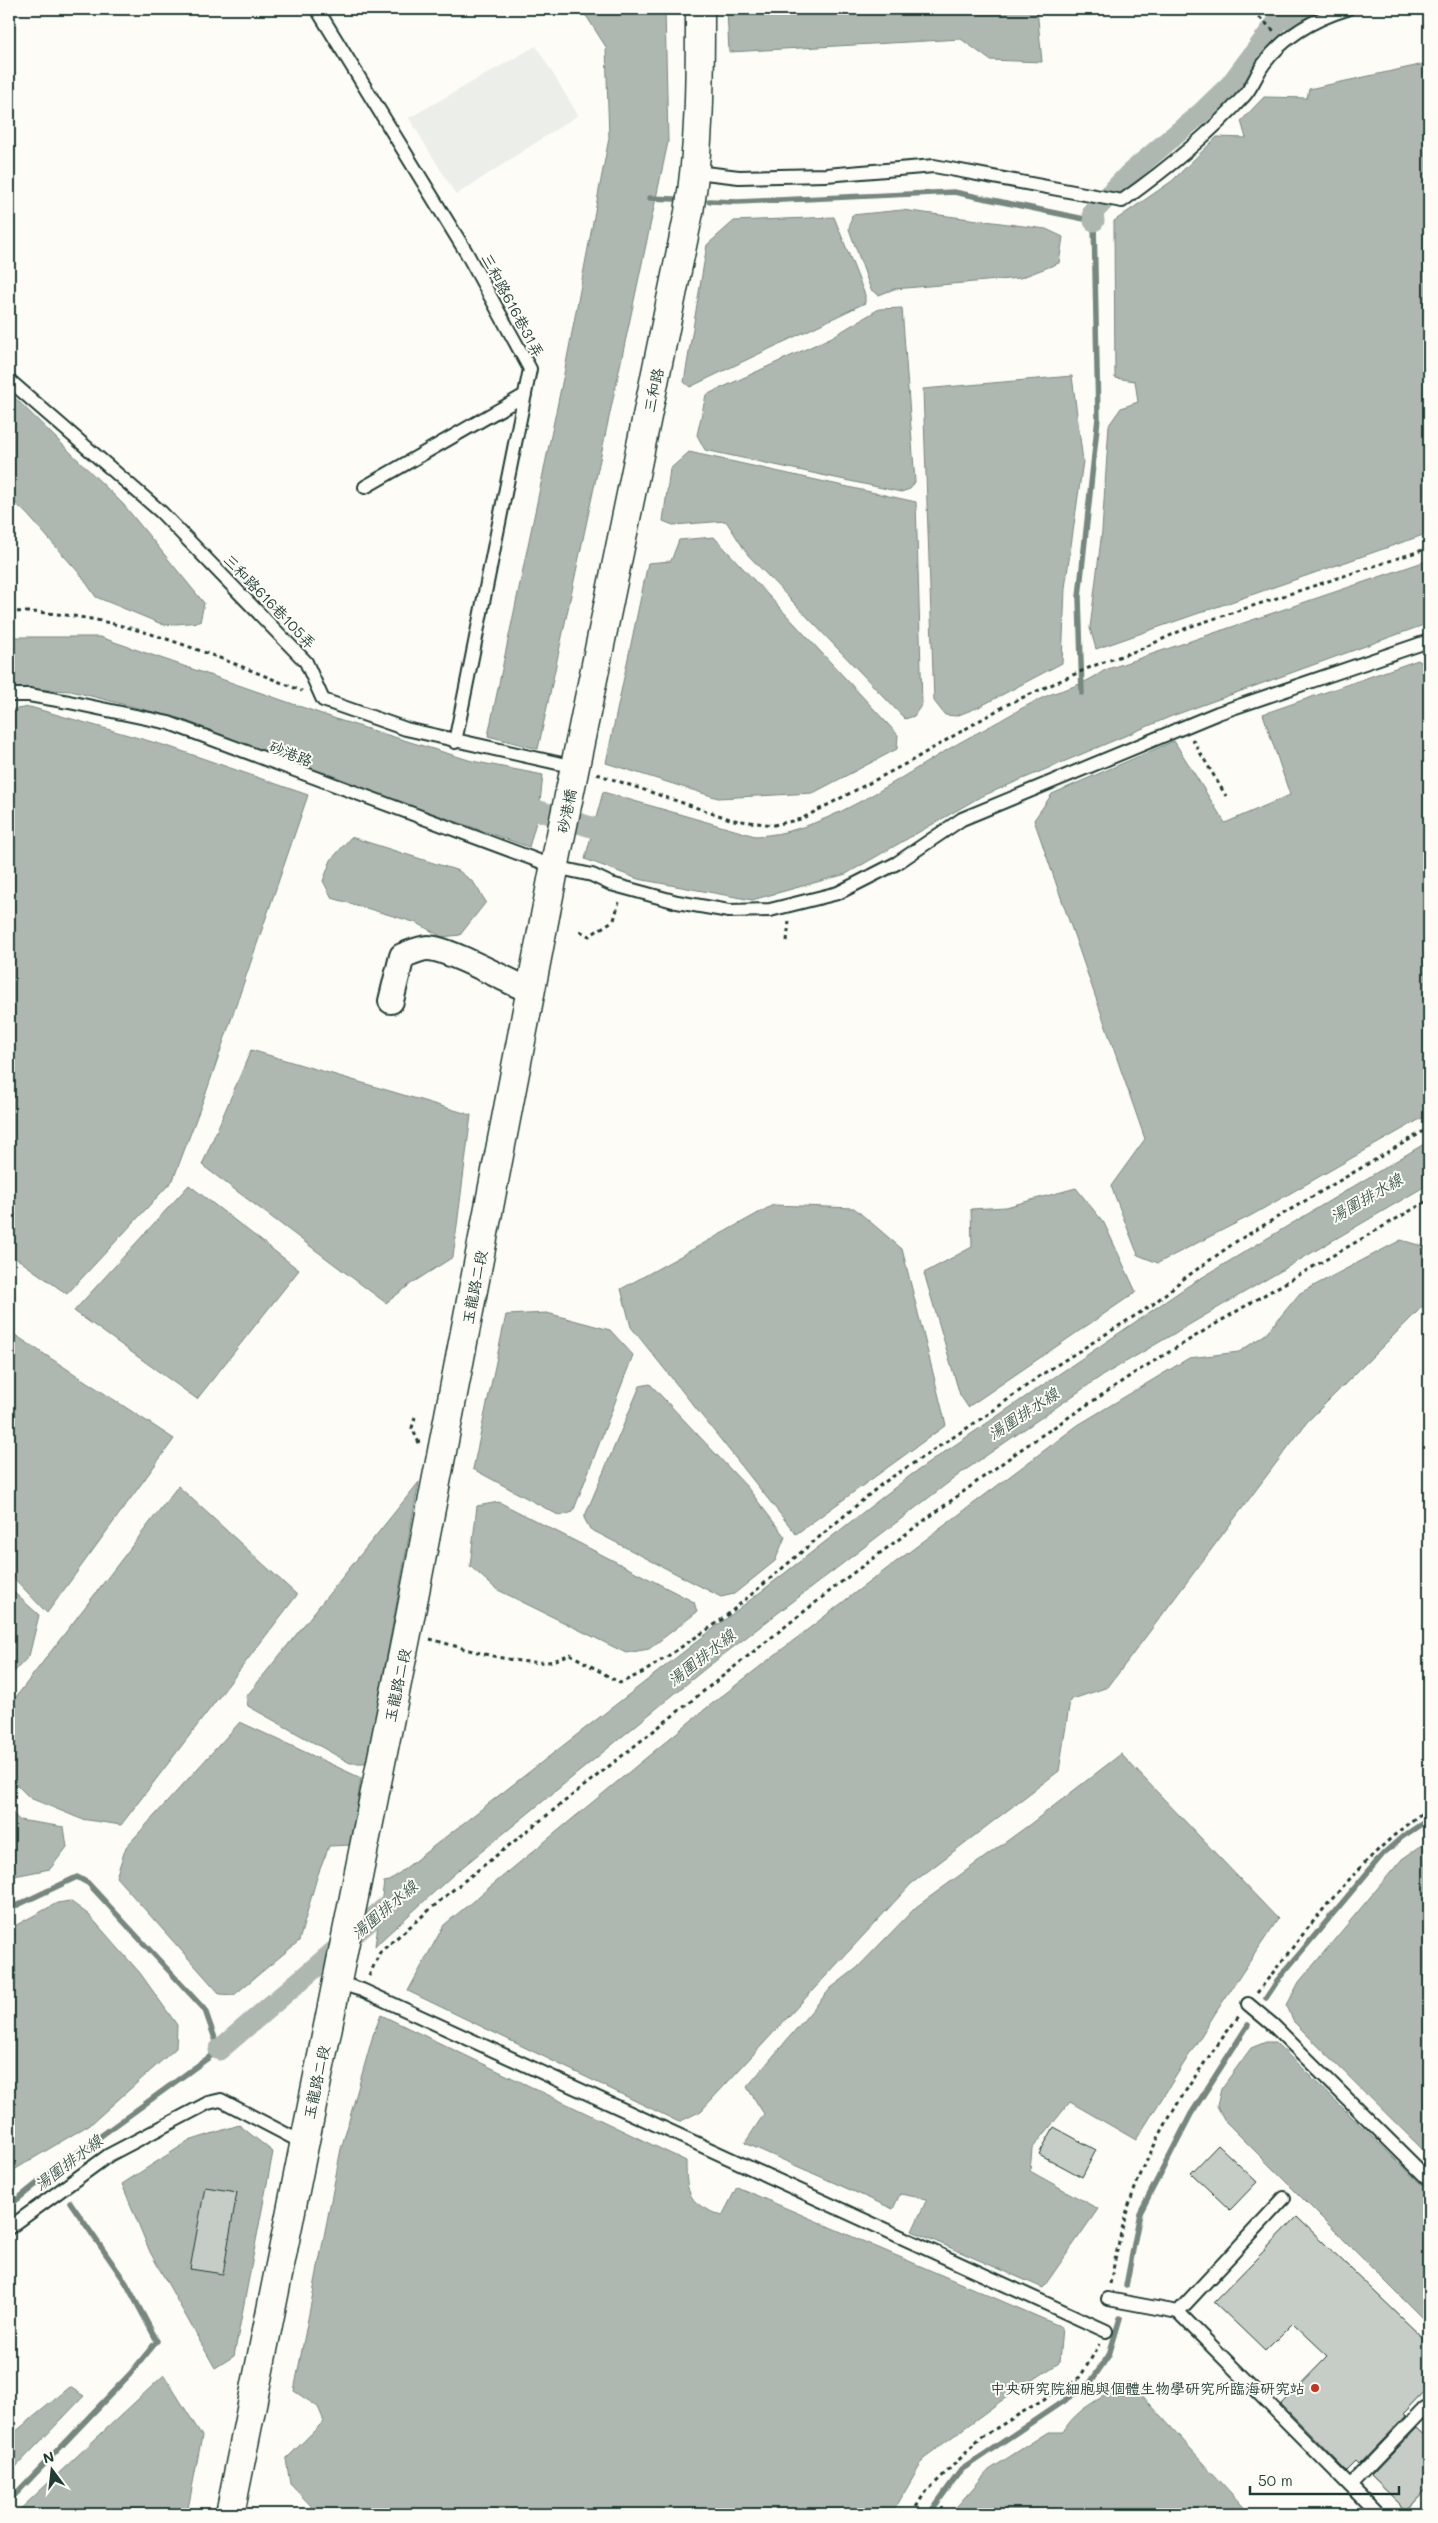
<svg xmlns="http://www.w3.org/2000/svg" width="1438" height="2523" viewBox="0 0 1438 2523" font-family="Mali,'LXGW WenKai TC',sans-serif">
<style>
.built{fill:#eceee9}
.water{fill:#aeb8b1;stroke:#75877f}
.lines{fill:none;stroke-linecap:round;stroke-linejoin:round}
.stream{stroke:#75877f;stroke-width:5.5}
.canal{stroke:#aeb8b1;stroke-width:21}
.building{fill:#c6cdc7;stroke:#1f3d34}
.lane-casing{stroke:#1f3d34;stroke-width:16}
.street-casing{stroke:#1f3d34;stroke-width:28}
.secondary-casing{stroke:#1f3d34;stroke-width:31}
.path{stroke:#1f3d34;stroke-width:3;stroke-dasharray:4 4;stroke-linecap:butt}
.lane{stroke:#fdfcf7;stroke-width:12}
.street{stroke:#fdfcf7;stroke-width:24}
.secondary{stroke:#fdfcf7;stroke-width:28}
.poi-dot{fill:#c8321e;stroke:#fdfcf7;stroke-width:2}
.labels{text-anchor:middle;dominant-baseline:central;stroke-width:4;stroke-linejoin:round;paint-order:stroke}
.street-label{font-size:15px;fill:#1f3d34;stroke:#fdfcf7}
.poi-label{font-size:15px;fill:#1f3d34;stroke:#fdfcf7;text-anchor:end}
.water-label{font-size:16px;font-style:italic;fill:#435c53;stroke:#fdfcf7}
</style>
<rect width="100%" height="100%" fill="#fdfcf7"/>
<filter id="ink" filterUnits="userSpaceOnUse"><feTurbulence type="fractalNoise" baseFrequency=".02" numOctaves="2"/><feDisplacementMap in="SourceGraphic" scale="10" xChannelSelector="R" yChannelSelector="G"/><feConvolveMatrix kernelMatrix="1 2 1 2 8 2 1 2 1" color-interpolation-filters="sRGB"/></filter>
<g filter="url(#ink)">
<path class="built" d="M536,46L578,115L456,195L409,118Z"/>
<path class="water" d="M577,9H665L668,142L538,749L488,736L565,369L609,138L606,47L587,17Z
M727,9H1037L1042,62L990,60L961,39L729,52Z
M1429,63V533L1096,649L1090,628L1102,531L1109,425L1121,408L1138,402L1135,381L1115,378L1114,221L1172,181L1217,137L1246,138L1241,121L1264,97L1307,98L1309,89Z
M902,210L1046,229L1063,237L1059,263L1020,278L894,289L879,295L871,290L849,229L852,215Z
M834,217L865,295V303L690,387L684,382L707,245L734,221Z
M902,308L915,482L910,489L901,492L705,450L697,435L706,395L832,337L879,309Z
M1072,376L1083,461L1065,588L1062,663L979,707L956,716L945,715L934,701L923,389Z
M9,392L123,504L204,603L200,622L164,625L96,597L80,574L27,514L9,497Z
M689,452L916,502L922,704L914,716L905,719L748,555L726,521L673,525L663,521L670,469Z
M714,537L898,735L897,749L813,793L718,798L606,763L648,563L671,561L679,540Z
M1429,560V623L1172,716L980,797L846,874L752,900L638,879L585,859L603,792L755,836C831,834 915,764 983,730C1006,718 1030,702 1054,693C1075,686 1086,683 1105,670Z
M9,637H100L342,721L472,761L543,775L539,811L529,847L374,793L181,719L71,691L9,688Z
M1418,660L1429,667V1114L1252,1215L1158,1263L1138,1255L1111,1186L1145,1139L1034,820L1052,794L1174,741L1225,823L1290,795L1263,714Z
M30,707L170,747L308,795L207,1090L173,1180L67,1294L9,1253V710Z
M351,837L459,871L474,883L486,902L460,935L442,937L417,923L332,898L323,881L331,860Z
M251,1050L471,1115L453,1257L412,1283L386,1303L202,1165Z
M1429,1141V1184L1100,1377L961,1473L706,1668L454,1874L375,1946L384,1882L389,1881L911,1475L1188,1286Z
M189,1185L299,1270L197,1399L74,1311Z
M1076,1188L1104,1223L1136,1292L968,1407L960,1395L924,1273L972,1247L971,1209L1006,1207Z
M773,1205L854,1208L902,1249L946,1425L796,1534L631,1327L621,1289Z
M1401,1240L1429,1248V1300L1307,1422L1108,1687L1070,1700L1059,1771L911,1884L701,2111L679,2122L408,1991L444,1925L704,1710L856,1592L1078,1425L1189,1358L1239,1352L1266,1334L1300,1293Z
M547,1313L610,1330L633,1355L573,1512L560,1516L473,1469L506,1315Z
M9,1331L174,1439L47,1613L9,1573Z
M650,1384L747,1487L785,1537L775,1561L734,1594L721,1597L590,1529L584,1518L640,1386Z
M419,1482L367,1763H350L248,1706L246,1697Z
M178,1486L297,1595L121,1825L81,1819L30,1798L9,1777V1706Z
M499,1502L694,1602L697,1612L649,1649L626,1653L496,1589L470,1566L477,1506Z
M9,1588L39,1615L29,1656L9,1677Z
M240,1722L361,1778L351,1845L329,1846L317,1877L299,1941L234,1995L220,1994L116,1877L126,1847Z
M1121,1754L1278,1919L1216,2012L1136,2140L1070,2102L1032,2149L1030,2171L1098,2209L1043,2288L912,2231L927,2199L900,2194L893,2209L745,2143L764,2114L747,2087L831,1988L857,1968L916,1907L1029,1825Z
M9,1809L19,1820L64,1827L67,1847L50,1869L9,1877Z
M1428,1841L1429,1843V2156L1293,2021L1287,2005L1299,1982L1402,1859Z
M70,1901L89,1915L140,1973L177,2025L176,2048L92,2123L9,2173V1929L57,1903Z
M381,2015L686,2161C686,2195 689,2204 722,2216L737,2187L1062,2327L1059,2363L1001,2401L925,2457L892,2514H319L290,2484L286,2459L324,2421L318,2407L294,2391L341,2149L373,2035Z
M1266,2042H1275L1429,2192V2325L1225,2121L1217,2106L1221,2089L1251,2048Z
M239,2125L273,2152L234,2356L215,2368L150,2252L122,2184L189,2141Z
M164,2375L202,2436L187,2514H15Z
M1130,2382L1250,2514H950L989,2470L1048,2432H1063C1077,2407 1105,2396 1130,2382Z
M70,2387L84,2396L9,2474V2437Z"/>
<g class="lines">
<path class="stream" d="M650,198L674,199
M709,201L737,202L954,192L1094,221L1098,418L1079,597L1082,693
M9,1909L77,1877L88,1883L205,2010L219,2050L50,2173L9,2206
M1266,1998L1280,1977L1383,1854L1402,1837L1429,1819
M1126,2286L1140,2213L1191,2114L1248,2025
M9,2501L130,2374L157,2341L126,2283L70,2202
M929,2514L961,2470L1090,2383L1109,2355L1120,2318"/>
<path class="canal" d="M1094,221L1093,212L1129,174L1201,113L1230,85L1278,21L1306,9
M511,802L620,836
M219,2050L401,1894"/>
</g>
<path class="building" d="M1054,2127L1096,2150L1082,2177L1039,2154Z
M1218,2145L1257,2182L1230,2210L1191,2173Z
M205,2187L237,2192L223,2274L190,2269Z
M1297,2217L1429,2344V2387L1402,2415L1405,2417L1359,2465L1356,2462L1347,2471L1281,2404L1328,2356L1293,2323L1265,2351L1214,2302Z
M1416,2429L1429,2441V2488L1407,2511L1371,2476Z"/>
<g class="lines">
<defs>
<path id="lane" d="M317,9L466,252L530,369L455,742
M696,172L739,177L826,175L934,166L1122,201C1164,171 1208,136 1243,97C1252,88 1256,75 1263,65C1283,37 1314,19 1347,9
M9,380L161,512L306,662L323,700L406,729L575,767
M365,487L525,395
M9,695H29L69,702L169,723L555,867L592,875L611,884L677,902L729,911L770,910L838,893L897,863L962,819L1218,713L1429,641
M336,1982L362,1990L1106,2331
M1248,2004L1273,2025L1429,2180
M9,2228L109,2155L208,2103L221,2100L303,2143
M1108,2299L1178,2312L1284,2198
M1178,2312L1378,2514
M1350,2486L1424,2409L1429,2410"/>
<path id="street" d="M391,1001L402,956C410,953 420,948 428,948C448,948 509,982 531,991"/>
<path id="secondary" d="M230,2514L407,1633L557,854L689,212C700,145 700,77 700,9"/>
</defs>
<use href="#lane" class="lane-casing"/>
<use href="#street" class="street-casing"/>
<use href="#secondary" class="secondary-casing"/>
<path class="path" d="M1259,17L1274,31
M9,612C111,609 209,654 302,691
M1192,739L1226,796
M597,774L733,820L774,825L801,819L911,761L1006,705L1093,666L1141,649L1189,627L1429,548
M580,931L589,936L614,920L619,902
M787,941L789,921
M415,1417L412,1428L419,1443
M430,1639C464,1648 513,1665 548,1662C555,1661 563,1657 570,1654L620,1683L644,1672L720,1621L883,1483L987,1415L1041,1375L1152,1305L1182,1280L1237,1241L1429,1128
M369,1976L380,1952L454,1889L849,1576L1020,1450L1136,1372L1252,1302L1429,1200
M1257,1993C1309,1927 1359,1857 1429,1808
M1110,2284C1116,2256 1121,2227 1131,2199C1155,2132 1196,2072 1239,2016
M912,2514L924,2494L982,2437L1080,2377L1100,2344"/>
<use href="#lane" class="lane"/>
<use href="#street" class="street"/>
<use href="#secondary" class="secondary"/>
</g>
</g>
<circle class="poi-dot" cx="1315" cy="2388" r="5"/>
<g class="labels">
<g class="street-label">
<text transform="translate(513 305) rotate(62)">三和路616巷31弄</text>
<text transform="translate(653 390) rotate(-78)">三和路</text>
<text transform="translate(270 601) rotate(46)">三和路616巷105弄</text>
<text transform="translate(291 753) rotate(21)">砂港路</text>
<text transform="translate(566 811) rotate(-79)">砂港橋</text>
<text transform="translate(474 1287) rotate(-79)">玉龍路二段</text>
<text transform="translate(397 1685) rotate(-78)">玉龍路二段</text>
<text transform="translate(316 2082) rotate(-78)">玉龍路二段</text>
</g>
<g class="poi-label">
<text x="1305" y="2388">中央研究院細胞與個體生物學研究所臨海研究站</text>
</g>
<g class="water-label">
<text transform="translate(1366 1197) rotate(-30)">湯圍排水線</text>
<text transform="translate(1023 1413) rotate(-33)">湯圍排水線</text>
<text transform="translate(701 1657) rotate(-38)">湯圍排水線</text>
<text transform="translate(384 1909) rotate(-40)">湯圍排水線</text>
<text transform="translate(68 2162) rotate(-37)">湯圍排水線</text>
</g>
</g>
<rect width="1438" height="2523" fill="none" stroke="#fdfcf7" stroke-width="30"/>
<rect x="15" y="15" width="1408" height="2493" fill="none" stroke="#1f3d34" stroke-width="2" filter="url(#ink)"/>
<g transform="translate(52 2470) rotate(345)" stroke="#fdfcf7" stroke-width="4" paint-order="stroke">
<path d="M0-4L9 19L0 12L-9 19Z" fill="#1f3d34"/>
<text y="-8" font-size="14" font-weight="bold" text-anchor="middle" fill="#1f3d34">N</text>
</g>
<path d="M1250 2486v8h149v-8" fill="none" stroke="#1f3d34" stroke-width="2.5"/>
<text x="1258" y="2486" font-size="15" fill="#1f3d34" stroke="#fdfcf7" stroke-width="4" paint-order="stroke">50 m</text>
</svg>
